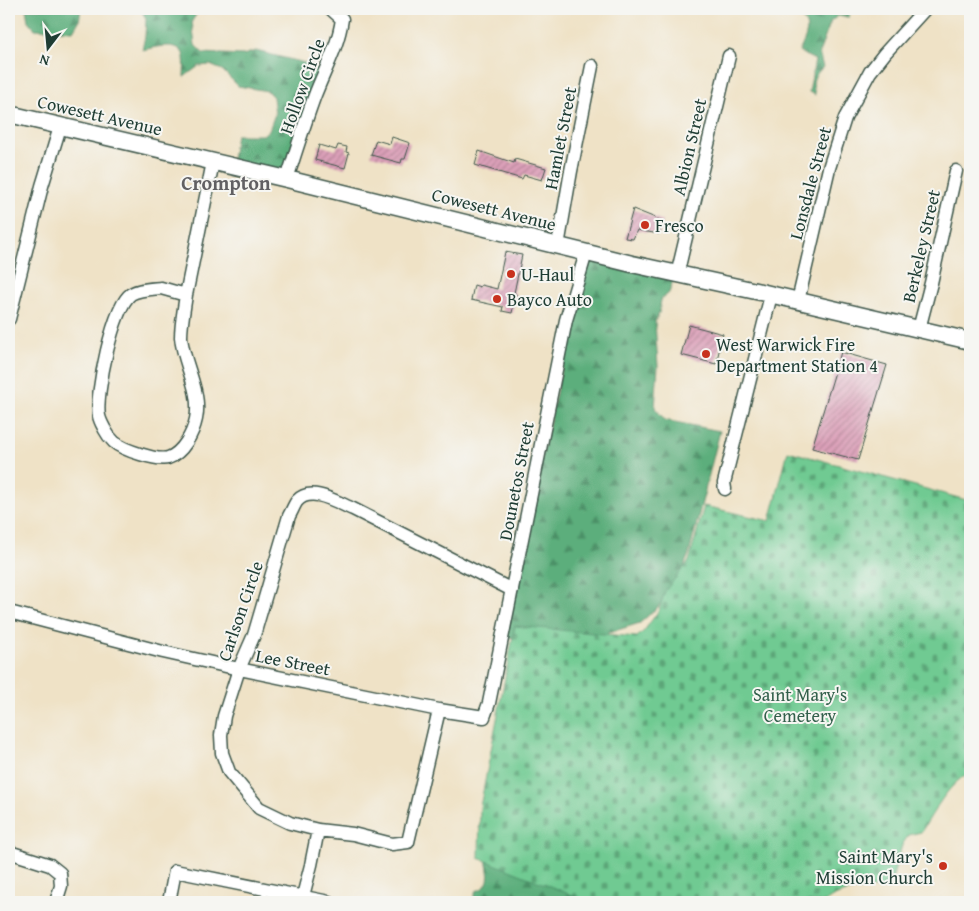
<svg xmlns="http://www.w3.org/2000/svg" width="979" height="911" viewBox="0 0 979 911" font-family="'Gentium Book Plus',serif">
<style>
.forest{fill:url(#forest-firs);stroke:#3e7658}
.cemetery{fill:url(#cemetery-stones);stroke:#488463}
.building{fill:url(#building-hatch)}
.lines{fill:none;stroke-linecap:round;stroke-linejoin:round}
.minor-casing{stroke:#3e564a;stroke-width:15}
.major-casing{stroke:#3e564a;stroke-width:19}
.minor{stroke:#fff;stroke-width:12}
.major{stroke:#fff;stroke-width:16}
.poi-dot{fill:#c8321e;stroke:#f6f6f2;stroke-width:2}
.labels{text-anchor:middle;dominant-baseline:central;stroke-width:4;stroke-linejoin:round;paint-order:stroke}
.street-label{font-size:18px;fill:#1f3d34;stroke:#f6f6f2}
.poi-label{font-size:18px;fill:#1f3d34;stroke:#f6f6f2;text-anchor:start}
.park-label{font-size:18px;fill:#33604c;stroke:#f6f6f2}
.quarter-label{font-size:20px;font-weight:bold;fill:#616063;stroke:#f6f6f2}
</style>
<defs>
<pattern id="forest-firs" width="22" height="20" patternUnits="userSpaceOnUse" patternTransform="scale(1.25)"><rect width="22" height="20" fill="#5cae7c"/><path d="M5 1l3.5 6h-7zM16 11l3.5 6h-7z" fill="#4b8f66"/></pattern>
<pattern id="cemetery-stones" width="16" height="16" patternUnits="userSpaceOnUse" patternTransform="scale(1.25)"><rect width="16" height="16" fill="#70ca92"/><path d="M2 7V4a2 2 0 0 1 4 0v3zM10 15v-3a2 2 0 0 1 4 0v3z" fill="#5ba578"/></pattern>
<pattern id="building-hatch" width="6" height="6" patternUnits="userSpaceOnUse" patternTransform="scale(1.25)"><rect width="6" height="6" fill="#dca0b9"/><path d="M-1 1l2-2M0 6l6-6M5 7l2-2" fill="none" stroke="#b28497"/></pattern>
</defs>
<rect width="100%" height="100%" fill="#f6f6f2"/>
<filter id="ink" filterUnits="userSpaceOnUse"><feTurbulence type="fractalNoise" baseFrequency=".02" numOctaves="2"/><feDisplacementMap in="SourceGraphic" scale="10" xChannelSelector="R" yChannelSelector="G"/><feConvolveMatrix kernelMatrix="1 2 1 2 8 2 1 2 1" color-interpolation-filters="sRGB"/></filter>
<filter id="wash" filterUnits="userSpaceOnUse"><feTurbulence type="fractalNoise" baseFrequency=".0096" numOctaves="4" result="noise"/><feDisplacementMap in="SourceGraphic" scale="20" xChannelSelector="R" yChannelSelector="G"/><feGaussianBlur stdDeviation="1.12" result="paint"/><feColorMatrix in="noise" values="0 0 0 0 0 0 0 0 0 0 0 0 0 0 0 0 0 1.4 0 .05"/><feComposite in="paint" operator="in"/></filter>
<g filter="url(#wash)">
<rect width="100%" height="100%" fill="#efe2c6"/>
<path class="forest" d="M26,9H81L79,21L73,31L35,29L28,21Z
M141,9H200L192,21L195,45L203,53L243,55L256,51L309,64L324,73L288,178L231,165L236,135H263L269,130L275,114L273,97L267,91L238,86L222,70L210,65L199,66L184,77C184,71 185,64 184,57C181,39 154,48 142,50L145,36L146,19Z
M794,9H851L849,17L838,16L831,21L819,53L823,67C812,78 812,80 815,95L809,92L815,60L799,52C803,43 811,29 804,21C800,17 797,14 794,9Z
M587,252L676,271L669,293L661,300L659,313L655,322L658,366L655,408L665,420L720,431L689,554L677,583L657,608L640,623L589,639L547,645L503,636Z
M478,826L496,832L697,902H472L476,891C495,885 487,871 486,857C486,851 488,844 488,838Z"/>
<path class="cemetery" d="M788,451L970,501V556L963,590L970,592V772C947,785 935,811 921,832L908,835L903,842L889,889C869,888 841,889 825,902H590L479,858L480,807L515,626L637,637L644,631L659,610L665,591L689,561L704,506L770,521Z"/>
<g id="blocks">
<path class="building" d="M392,137L410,143L405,159H402L401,163L371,155L376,140L390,144Z
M319,145L336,150L338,145L347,147L346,152L349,153L345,168L315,160Z
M479,151L514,163L515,159L546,168L542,180L524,175L522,179L475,165Z
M633,209L663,221L659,234L637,230L633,239L625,238Z
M505,252L522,255L514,293L516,294L512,313L502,311L503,307L471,300L474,285L480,287L481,285L497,289Z
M689,325L723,334L716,364L681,355Z
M841,352L887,365L858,460L812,448Z"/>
</g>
</g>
<g filter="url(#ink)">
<use href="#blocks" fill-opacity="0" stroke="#3e564a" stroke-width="1"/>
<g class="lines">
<defs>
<path id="minor" d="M287,179C296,151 305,122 315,95C325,69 338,47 342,19L331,9
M558,246L571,171L592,66
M677,275L729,56
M161,288L186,295C184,309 181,324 181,337C183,364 202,391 196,419C193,433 183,453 168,458C157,461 123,450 114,442C111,439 107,434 105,430C103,426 100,421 99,416C95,395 113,306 131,294C139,289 151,289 161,288Z
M186,295L213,162
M798,301L829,168L845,118L870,72L885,53L925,9
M9,319L42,186L60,127
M919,329L931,283L956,171
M725,489L724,483L771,295
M9,612L163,652L239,669L439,710L484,717L489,703L566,320L586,253
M439,710L408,842L392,844L353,834L318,830L290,823L259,808L229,772L222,753L221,735L224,716L239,669L254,635L289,516C292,511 294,505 297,501C311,485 338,503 353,509L512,590
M9,852L50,865L60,873L61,886L56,902
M303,896L311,865L318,830
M169,902L175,871L329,902"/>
<path id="major" d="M9,114L287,179L632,264L765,293L970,341"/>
</defs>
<use href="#minor" class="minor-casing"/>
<use href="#major" class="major-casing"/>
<use href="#minor" class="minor"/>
<use href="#major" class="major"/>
</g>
</g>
<g class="poi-dot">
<circle cx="645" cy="225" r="5"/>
<circle cx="511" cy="274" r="5"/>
<circle cx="497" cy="299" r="5"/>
<circle cx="706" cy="354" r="5"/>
<circle cx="943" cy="866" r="5"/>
</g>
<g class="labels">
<g class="street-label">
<text transform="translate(302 86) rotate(-70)">Hollow Circle</text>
<text transform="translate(100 115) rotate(13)">Cowesett Avenue</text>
<text transform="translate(560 138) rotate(-79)">Hamlet Street</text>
<text transform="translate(689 147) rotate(-77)">Albion Street</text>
<text transform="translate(810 183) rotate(-75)">Lonsdale Street</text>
<text transform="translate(494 209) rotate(14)">Cowesett Avenue</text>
<text transform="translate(921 246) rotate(-77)">Berkeley Street</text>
<text transform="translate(516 481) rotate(-79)">Dounetos Street</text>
<text transform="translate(240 611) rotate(-71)">Carlson Circle</text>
<text transform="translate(293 662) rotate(11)">Lee Street</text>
</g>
<g class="poi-label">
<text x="655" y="225">Fresco</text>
<text x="521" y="274">U-Haul</text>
<text x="507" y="299">Bayco Auto</text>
<text x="716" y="344">West Warwick Fire<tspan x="716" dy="21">Department Station 4</tspan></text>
<text x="933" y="856" text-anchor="end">Saint Mary's<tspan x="933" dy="21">Mission Church</tspan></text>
</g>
<g class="park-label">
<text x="800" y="694">Saint Mary's<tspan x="800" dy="21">Cemetery</tspan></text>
</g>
<g class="quarter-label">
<text x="226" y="182">Crompton</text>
</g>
</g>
<rect width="979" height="911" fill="none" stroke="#f6f6f2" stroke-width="30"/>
<g transform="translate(48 48) rotate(196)" stroke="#f6f6f2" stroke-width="4" paint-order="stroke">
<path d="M0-4L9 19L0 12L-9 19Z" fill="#1f3d34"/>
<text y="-8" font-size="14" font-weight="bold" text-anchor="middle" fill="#1f3d34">N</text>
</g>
</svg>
